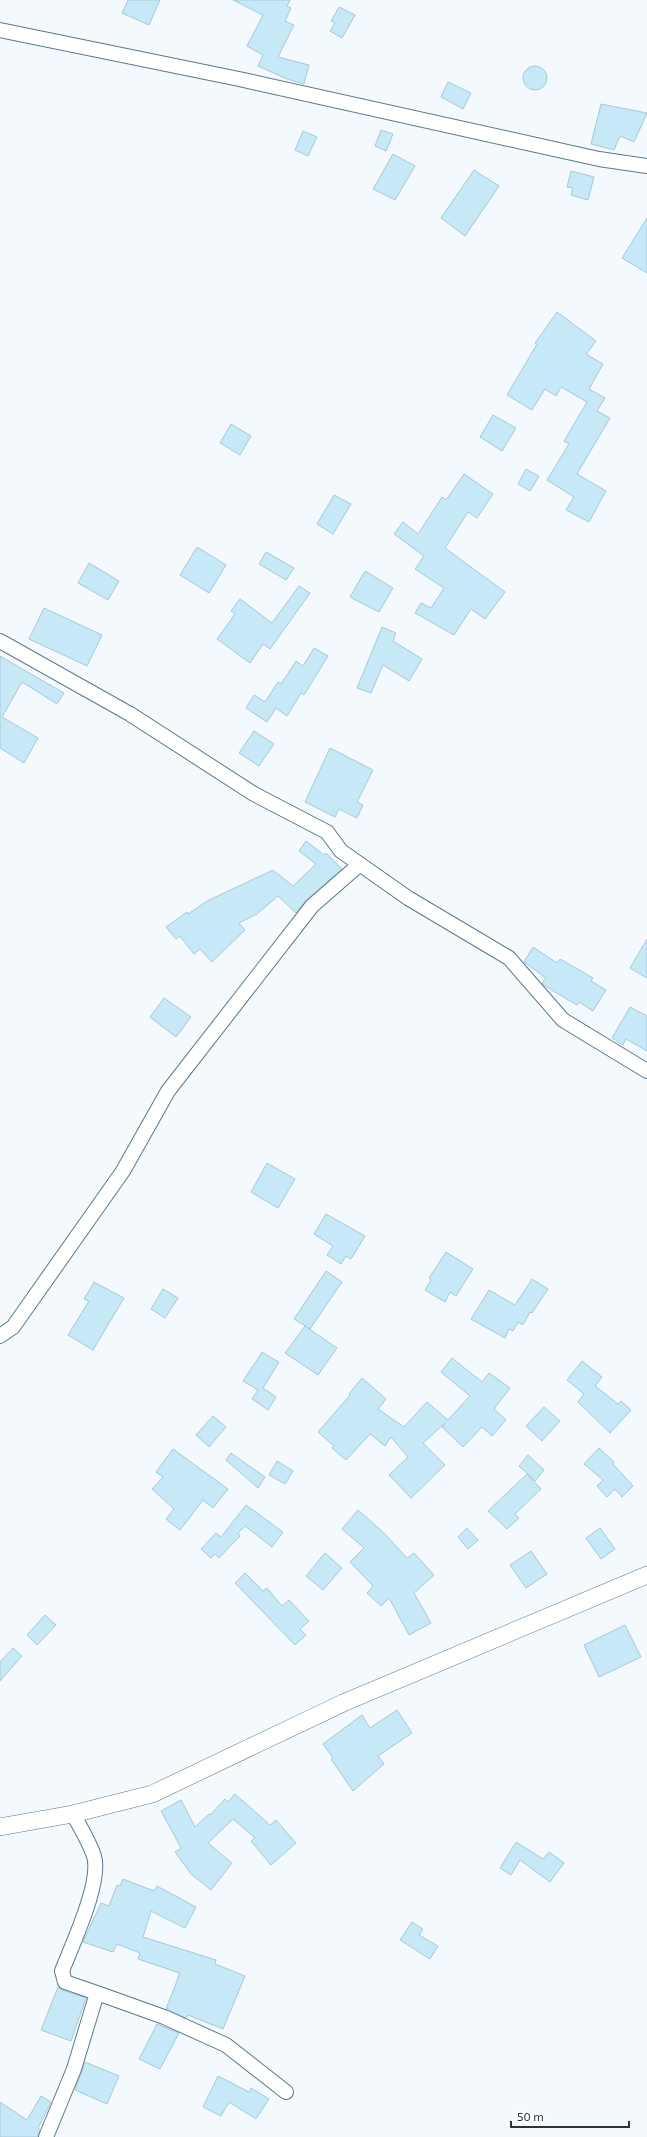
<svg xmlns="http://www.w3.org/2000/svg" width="647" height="2137" viewBox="0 0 647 2137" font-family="'Exo 2',sans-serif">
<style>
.building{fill:#c6e8f7;stroke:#a8c8d8}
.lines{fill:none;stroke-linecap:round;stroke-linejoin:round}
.minor-casing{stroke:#5b7987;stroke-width:16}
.tertiary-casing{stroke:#5b7987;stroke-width:18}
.minor{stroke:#fff;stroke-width:14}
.tertiary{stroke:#fff;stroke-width:17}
</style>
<rect width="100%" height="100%" fill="#f3f9fd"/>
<path class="building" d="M128,0H160L149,25L122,13Z
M233,0H290L287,6L291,8L285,21L294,25L278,57L309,65L304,84L287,79L258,66L263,55L247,46L263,15Z
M339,7L355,15L342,38L330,31L335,23L331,21Z
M523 78a12 12 0 1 1 24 0a12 12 0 1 1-24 0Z
M448,82L471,93L463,109L441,97Z
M601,104L647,113L634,142L620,136L614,150L591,144Z
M381,130L393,134L386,151L375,146Z
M303,131L317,137L308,156L295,150Z
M393,154L415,166L395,200L373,189Z
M474,170L499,186L465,236L441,218Z
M571,171L594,177L588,200L571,195L573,188L567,187Z
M647,218V273L622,258Z
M557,312L596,341L586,354L603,364L589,389L605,398L597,411L610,418L577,474L606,491L589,522L566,510L574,497L547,480L569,444L564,441L587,402L561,387L556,396L545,389L532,410L507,395L537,344L535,343Z
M493,415L516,428L502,451L480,437Z
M231,424L251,436L240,455L220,443Z
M526,469L539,476L530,491L518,484Z
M464,474L493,494L477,518L468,512L445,548L505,592L485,619L471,609L454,635L415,613L421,603L431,608L444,588L415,569L424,556L394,534L403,522L418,534L442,497L446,500Z
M334,495L351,504L333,534L317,524Z
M197,547L226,565L209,593L180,575Z
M266,552L294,568L286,580L259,564Z
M89,563L119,581L108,600L78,583Z
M365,571L393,588L379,612L350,597Z
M299,586L310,593L270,649L263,644L250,663L217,639L235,614L231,611L240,599L272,623Z
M44,608L102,635L87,666L29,639Z
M382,627L396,633L393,641L422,659L409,681L383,665L371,693L357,688Z
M314,648L328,656L304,695L301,693L287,716L276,708L267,722L246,708L254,695L265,702L278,682L281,684L296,661L303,666Z
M0,656L64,693L57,704L22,682L2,717L38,738L24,763L0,748Z
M254,731L274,744L259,766L239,753Z
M330,748L373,770L357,802L363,805L357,818L339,809L335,817L305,802Z
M306,841L324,855L326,853L342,869L306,900L296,913L278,896L257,914L239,923L245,930L212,962L200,949L194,954L180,936L176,939L166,927L187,912L188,914L207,901L273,870L293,886L316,864L299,851Z
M647,939V978L630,968Z
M533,947L557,963L560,959L593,978L591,981L606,990L593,1011L579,1002L577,1005L545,986L542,983L546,978L524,962Z
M164,998L191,1017L176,1037L150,1017Z
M630,1007L647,1016V1051L626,1039L623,1045L612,1038Z
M267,1163L295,1179L278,1208L251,1192Z
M326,1214L365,1236L351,1259L346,1256L341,1264L327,1255L333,1246L314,1234Z
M446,1252L473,1269L456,1296L450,1292L445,1302L425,1290L431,1280L429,1278Z
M326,1271L342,1282L310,1329L294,1319Z
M532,1279L548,1289L532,1313L530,1312L523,1325L518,1322L513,1331L509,1329L505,1338L471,1319L489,1290L515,1305Z
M94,1282L124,1298L93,1350L68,1335L89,1301L84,1299Z
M163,1289L178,1298L165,1318L151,1309Z
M305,1326L337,1348L318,1375L285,1353Z
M262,1352L279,1362L263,1388L276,1397L268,1410L252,1399L258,1390L243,1381Z
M452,1358L482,1382L489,1373L510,1388L494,1409L506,1420L492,1436L482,1427L463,1447L442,1427L445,1423L423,1443L445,1465L411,1498L389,1475L408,1457L391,1437L385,1446L370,1434L346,1460L332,1448L334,1446L318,1432L350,1395L349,1394L362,1378L386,1399L378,1409L404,1427L427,1402L448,1420L470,1396L441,1372Z
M582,1361L602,1377L595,1386L618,1404L621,1401L631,1410L610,1433L578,1402L584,1394L567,1380Z
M544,1407L560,1421L542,1441L526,1426Z
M213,1416L226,1427L209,1447L196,1435Z
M599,1448L614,1462L613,1464L633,1486L622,1497L615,1489L607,1497L597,1486L603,1480L584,1464Z
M173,1449L228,1489L213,1508L203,1500L180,1530L166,1519L174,1509L152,1489L163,1477L156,1472Z
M231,1453L265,1477L258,1488L226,1460Z
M528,1455L544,1470L535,1481L519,1466Z
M277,1461L293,1471L285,1484L269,1475Z
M527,1474L541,1489L515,1514L519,1518L507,1529L488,1511Z
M246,1505L283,1532L272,1547L245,1526L238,1533L240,1536L219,1558L215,1554L211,1558L201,1549L216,1533L221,1537Z
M358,1510L383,1532L407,1558L414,1553L434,1575L414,1593L431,1623L409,1635L389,1598L381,1606L367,1593L373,1586L350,1562L364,1548L342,1529Z
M467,1528L478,1540L468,1549L458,1537Z
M600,1528L615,1549L601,1559L586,1538Z
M531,1551L547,1574L526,1588L510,1565Z
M325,1553L342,1568L323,1590L306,1576Z
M245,1573L263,1591L267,1588L282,1606L289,1600L309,1621L300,1629L306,1635L295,1645L235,1583Z
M45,1615L56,1625L37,1645L27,1635Z
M625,1625L641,1657L599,1677L584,1645Z
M13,1648L22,1656L0,1681V1662Z
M397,1710L412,1733L378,1756L384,1764L353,1791L331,1759L333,1758L323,1744L362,1715L370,1728Z
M235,1794L270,1825L276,1820L296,1843L271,1865L251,1841L255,1838L233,1819L208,1843L232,1863L211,1890L191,1874L175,1852L181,1848L161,1811L181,1800L195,1827L209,1814L210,1815L225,1799L228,1802Z
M516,1842L543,1859L549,1852L564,1863L550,1882L520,1860L511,1875L500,1868Z
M123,1879L154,1891L157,1886L196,1907L185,1928L151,1911L143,1937L216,1960L215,1964L245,1976L223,2029L188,2015L186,2018L166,2009L180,1973L138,1959L140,1953L117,1944L113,1952L83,1942L101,1903L109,1906L117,1885L120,1886Z
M412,1922L423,1929L419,1935L438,1946L430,1959L400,1940Z
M58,1987L62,1990L86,1998L71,2041L41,2030Z
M157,2024L179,2033L160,2069L139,2059Z
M85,2062L119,2076L107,2104L75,2090Z
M218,2076L249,2092L251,2088L269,2099L256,2119L229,2102L221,2116L203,2107Z
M41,2096L51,2102L38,2128L40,2130L38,2137H0V2102L27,2120Z"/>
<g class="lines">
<defs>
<path id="minor" d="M0,30L239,79L599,159L647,166
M0,641L130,714L254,794L327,832L341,851L408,898L509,958L563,1020L647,1071
M0,1336L13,1327L123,1171L168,1091L312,906L360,864
M97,1993L164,2017L226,2045L286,2092
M46,2137L74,2069L97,1993L65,1982L62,1971C72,1945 102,1882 94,1856C89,1841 80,1827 73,1814"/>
<path id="tertiary" d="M0,1827L73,1814L152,1794L343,1703L647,1575"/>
</defs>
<use href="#minor" class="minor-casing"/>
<use href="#tertiary" class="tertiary-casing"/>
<use href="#minor" class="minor"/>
<use href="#tertiary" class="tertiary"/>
</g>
<path d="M511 2121v6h118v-6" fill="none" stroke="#28353b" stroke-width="2"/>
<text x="517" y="2121" font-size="12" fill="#28353b" stroke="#ffffff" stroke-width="3" paint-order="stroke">50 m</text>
</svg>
